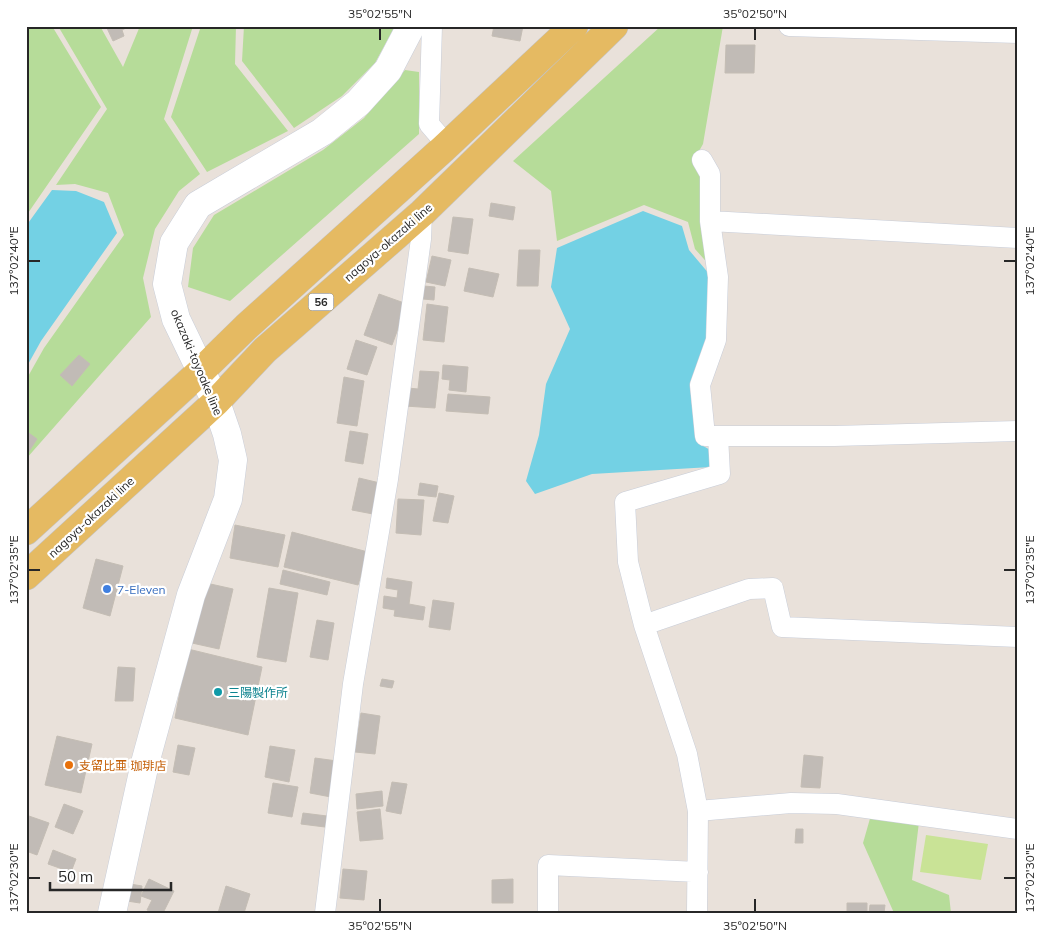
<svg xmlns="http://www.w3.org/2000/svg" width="1044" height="939" viewBox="0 0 1044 939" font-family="Mulish,'Noto Sans JP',sans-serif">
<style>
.green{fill:#b6dc99}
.pitch{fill:#c9e396}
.water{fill:#73d1e4}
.building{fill:#c1bbb6;stroke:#c4bdb4}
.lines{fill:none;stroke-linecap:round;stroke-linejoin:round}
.street-casing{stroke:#c8cdd8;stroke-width:21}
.secondary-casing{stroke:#c8cdd8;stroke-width:29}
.primary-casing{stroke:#c3c3c3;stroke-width:29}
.street{stroke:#fff;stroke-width:20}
.secondary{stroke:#fff;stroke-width:28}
.primary{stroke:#e5ba62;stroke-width:28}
.ticks{fill:none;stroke:#272727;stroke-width:2}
.shop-dot{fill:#3f7fe0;stroke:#fff;stroke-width:2}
.culture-dot{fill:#0f9aa8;stroke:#fff;stroke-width:2}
.food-dot{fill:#e8710a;stroke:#fff;stroke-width:2}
.labels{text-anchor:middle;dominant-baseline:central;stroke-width:4.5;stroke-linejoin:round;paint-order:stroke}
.shield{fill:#fff;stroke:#686868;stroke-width:1}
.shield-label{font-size:11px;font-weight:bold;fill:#272727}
.street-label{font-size:12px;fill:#272727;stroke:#fff}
.shop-label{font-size:12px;fill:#366cbe;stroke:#fff;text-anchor:start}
.culture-label{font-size:12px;fill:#0d838f;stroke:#fff;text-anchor:start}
.food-label{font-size:12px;fill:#c56008;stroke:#fff;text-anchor:start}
.neatline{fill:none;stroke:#272727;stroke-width:2}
.ticks-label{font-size:12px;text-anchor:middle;fill:#272727}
</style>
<rect width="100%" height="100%" fill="#e9e1da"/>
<path class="green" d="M26,26H52L101,107L26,216Z
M58,26H100L123,67L140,26H193L164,119L200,174L179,191L155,229L143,278L151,317L26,459V380L44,348L124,235L108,193L75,184L56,185L107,109Z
M201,26H236L235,64L288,131L207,172L171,117Z
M244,26H395L375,63L342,96L294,128L242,61Z
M661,26H723L703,144L694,160L703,176L712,268L695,249L688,222L644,205L557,241L551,191L513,161Z
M405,70L419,72V134L230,301L188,287L193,248L214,215L323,150L364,118Z
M871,815L919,822L912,880L949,895L951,913H894L863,843Z"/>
<path class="pitch" d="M926,835L988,844L981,880L920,872Z"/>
<path class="water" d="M52,190L76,191L104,202L117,233L41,341L26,368V226Z
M643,211L682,226L689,250L710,275L708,338L698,443L712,451L711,467L592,474L535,494L526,481L539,435L546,384L570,329L551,287L557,248Z"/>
<path class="building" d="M106,26H130L122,30L124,36L113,41Z
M494,26H523L520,41L492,36Z
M726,45H755L754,73H725Z
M491,203L515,207L513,220L489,216Z
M453,217L473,219L468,254L448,251Z
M519,250H540L538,286H517Z
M432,256L451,260L445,286L426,282Z
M469,268L499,274L493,297L464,291Z
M424,286L435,287L434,300L423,299Z
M379,294L407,304L392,345L364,335Z
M427,304L448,307L444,342L423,340Z
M356,340L377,347L367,375L347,369Z
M79,355L90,364L72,386L60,375Z
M443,365L468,367L466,392L449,390L450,380L442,379Z
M420,371L439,372L435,408L405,406L408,388L418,389Z
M344,377L364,381L357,426L337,423Z
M448,394L490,397L488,414L446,411Z
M26,431L37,439L26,456Z
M350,431L368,434L363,464L345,461Z
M359,478L380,483L373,514L352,510Z
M420,483L438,486L436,497L418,495Z
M439,493L454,496L448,523L433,521Z
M398,499L424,500L421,535L396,533Z
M235,525L285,535L278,567L230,558Z
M292,532L368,552L358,585L284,567Z
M96,559L123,566L110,616L83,608Z
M283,570L330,582L327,595L280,584Z
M387,578L412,582L409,604L425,607L423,620L394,616L395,610L383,608L384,596L397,598L398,590L386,588Z
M206,583L233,589L219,649L192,643Z
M269,588L298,593L286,662L257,657Z
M433,600L454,603L450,630L429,627Z
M317,620L334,623L328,660L310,657Z
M188,649L262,667L248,735L175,718Z
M118,667L135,668L133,701H115Z
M382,679L394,681L392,688L380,686Z
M361,713L380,716L375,754L355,752Z
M57,736L92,744L81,793L45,785Z
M178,745L195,748L189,775L173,772Z
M270,746L295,750L289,782L265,777Z
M804,755L823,757L820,788L801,787Z
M315,758L337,761L331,797L310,793Z
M392,782L407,784L401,814L386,811Z
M273,783L298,787L292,817L268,813Z
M382,791L383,806L357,809L356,794Z
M64,804L83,811L73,834L55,827Z
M380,809L383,839L360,841L357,812Z
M303,813L327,816L325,827L301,824Z
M26,815L49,823L37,855L26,851Z
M796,829H803V843H795Z
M53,850L76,859L71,872L48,864Z
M343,869L367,871L364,900L340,898Z
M149,879L174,891L163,913H154L147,910L152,900L141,896Z
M513,879V903H492V880Z
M130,884L142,886L140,903L127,901Z
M226,886L250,894L244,913H218Z
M847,903H867V913H847Z
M870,905H885L884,913H869Z"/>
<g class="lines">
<defs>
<path id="street" d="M432,26L429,124L447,145
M789,26L1018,33
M710,221L1018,238
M718,436H834L1018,431
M644,625L749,589L773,588L782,627L1018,637
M698,811L791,803L837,804L1018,829
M325,913L353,684L388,479L421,239L422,213
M548,913V865L698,872
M697,913L698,811L687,754L644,625L628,562L625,502L720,474L718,436H705L700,385L716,340L718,277L710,221V174L702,160"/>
<path id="secondary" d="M112,913L145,763L191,595L228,499L233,460L227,434L216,402L176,319L167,284L174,243L198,205L322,132L358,103L388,70L411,26"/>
<path id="primary" d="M26,531L200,372L246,327L443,149L574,26
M26,576L216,402L265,350L422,213L614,26"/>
</defs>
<use href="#street" class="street-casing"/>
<use href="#secondary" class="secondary-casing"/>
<use href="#primary" class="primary-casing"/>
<use href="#street" class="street"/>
<use href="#secondary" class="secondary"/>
<use href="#primary" class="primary"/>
</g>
<path class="ticks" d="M380,28V40M755,28V40M28,261H40M1004,261H1016M28,570H40M1004,570H1016M28,878H40M1004,878H1016M380,899V912M755,899V912"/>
<circle class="shop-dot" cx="107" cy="589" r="5"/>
<circle class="culture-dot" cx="218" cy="692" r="5"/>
<circle class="food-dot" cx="69" cy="765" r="5"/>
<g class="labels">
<rect class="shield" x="308.5" y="293.5" width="25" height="17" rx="4"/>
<g class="shield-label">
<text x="321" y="302">56</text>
</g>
<g class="street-label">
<text transform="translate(388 242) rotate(-41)">nagoya-okazaki line</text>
<text transform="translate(197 362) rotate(67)">okazaki-toyoake line</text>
<text transform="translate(91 517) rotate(-43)">nagoya-okazaki line</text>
</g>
<g class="shop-label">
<text x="117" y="589">7-Eleven</text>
</g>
<g class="culture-label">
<text x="228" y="692">三陽製作所</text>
</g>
<g class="food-label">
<text x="79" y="765">支留比亜 珈琲店</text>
</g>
</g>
<rect width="1044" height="939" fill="none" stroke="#ffffff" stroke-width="55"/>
<path d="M50 882v8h121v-8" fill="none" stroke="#272727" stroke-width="2.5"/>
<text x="58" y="882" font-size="15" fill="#272727" stroke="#ffffff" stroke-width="4" paint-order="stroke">50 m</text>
<rect x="28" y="28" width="988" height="884" class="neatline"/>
<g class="ticks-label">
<text x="380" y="18">35°02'55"N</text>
<text x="755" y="18">35°02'50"N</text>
<text transform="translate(1030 261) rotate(-90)" y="4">137°02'40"E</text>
<text transform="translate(14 261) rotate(-90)" y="4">137°02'40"E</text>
<text transform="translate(1030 570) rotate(-90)" y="4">137°02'35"E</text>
<text transform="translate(14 570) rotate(-90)" y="4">137°02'35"E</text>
<text transform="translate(1030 878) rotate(-90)" y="4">137°02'30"E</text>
<text transform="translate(14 878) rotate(-90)" y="4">137°02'30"E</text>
<text x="380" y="930">35°02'55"N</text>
<text x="755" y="930">35°02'50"N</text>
</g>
</svg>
